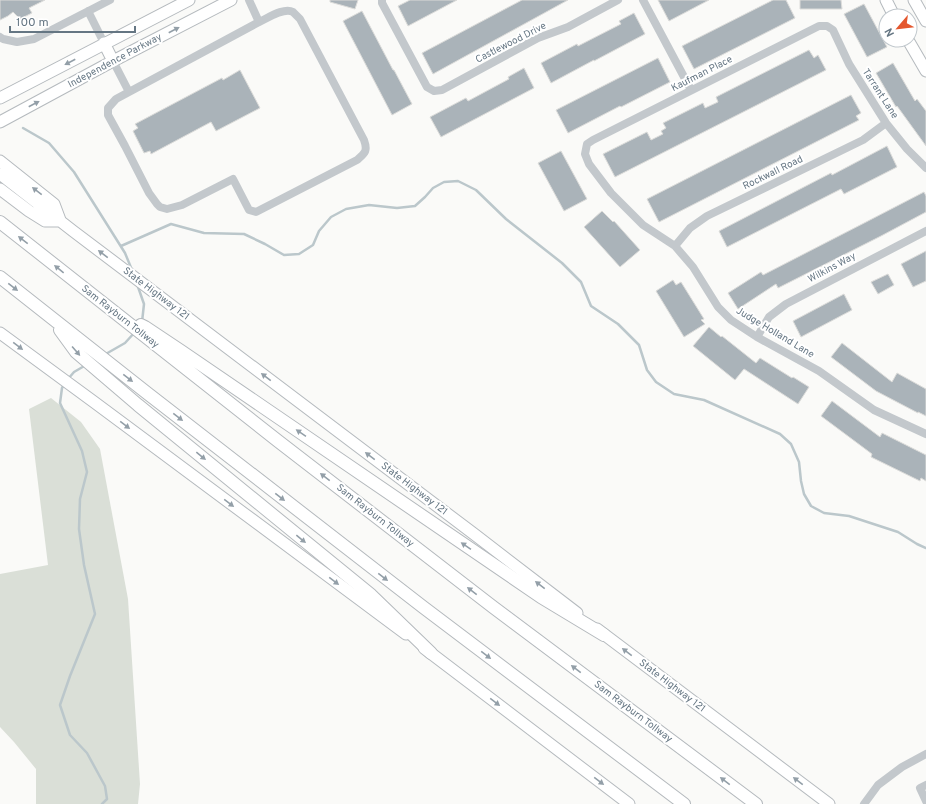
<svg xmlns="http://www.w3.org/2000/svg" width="926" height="804" viewBox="0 0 926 804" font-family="Overpass,sans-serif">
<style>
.green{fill:#dadfd7}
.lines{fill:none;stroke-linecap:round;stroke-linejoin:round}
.stream{stroke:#bbc7cb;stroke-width:2.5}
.building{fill:#aab3b9;stroke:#dcdcda}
.major-casing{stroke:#b5babe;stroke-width:13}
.highway-casing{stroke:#b4b9bd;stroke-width:14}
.minor{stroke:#c3c8cc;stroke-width:8}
.major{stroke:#fff;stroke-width:11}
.highway{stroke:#fff;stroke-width:12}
.oneway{fill:#939fa8}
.labels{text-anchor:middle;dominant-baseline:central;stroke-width:4;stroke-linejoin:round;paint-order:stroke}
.street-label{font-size:10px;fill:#657683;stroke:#fff}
</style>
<rect width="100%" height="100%" fill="#fafaf8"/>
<path class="green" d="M51,398L81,422L100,449L128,599L140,784L138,804H36V769L14,742L0,727V574L48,565L29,409Z"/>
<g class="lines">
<path class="stream" d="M23,128L49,143L74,172L125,253L132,270
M121,246L171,224L204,233L244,234L265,244L284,255L299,254L313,245L319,231L331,217L346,209L369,205L397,208L415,206L425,197L433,188L444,182L458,181L476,190L506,219L562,263L581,282L591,306L618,324L639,345L647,370L656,382L674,394L704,400L780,434L791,444L799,462L801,481L804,494L811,506L824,513L849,516L898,532L917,544L926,548
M137,284L144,304L142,322
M104,355L125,343L135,332
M68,379L74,372L86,365
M65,383L62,388L60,403L82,451L87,472L80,499L79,529L84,565L95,614L70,676L60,705L70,735L87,753L105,786L107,799L102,804"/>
</g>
<path class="building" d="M0,0H45L29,8L32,13L20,19L13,12L8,16L0,20Z
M330,0H358L355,9L330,2Z
M410,0H457L408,26L398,6Z
M522,0H568L433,74L422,53Z
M658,0H709L669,21Z
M773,0H786L795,18L694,69L682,46Z
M800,0H841L842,9H800Z
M864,4L887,47L867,57L844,14Z
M362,11L393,70H394L412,104L392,115L343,21Z
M634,13L645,34L594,61V60L551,83L541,63L577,44L578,46L621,24L619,21Z
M809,50L814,58L818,55L826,70L615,177L603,154L647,132L651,140L663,134L661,131L666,128L663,123L703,103L705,108L718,102L716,97Z
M658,58L670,82L621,107L620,106L568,133L556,110Z
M893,63L915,101L917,99L926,111V146L897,106L896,107L876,73Z
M524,68L534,88L441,137L430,117L466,98L468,101L509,79L508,77Z
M240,70L260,108L216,131L211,122L151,154L150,151L144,153L133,131L138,128L135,124L222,78L223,80Z
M851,95L861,113L856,116L859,120L659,222L647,199Z
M887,146L897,167L844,194L841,189L727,247L719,231L831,173L832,175Z
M561,151L587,199L564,211L538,163Z
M924,192L926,196V212L881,236L778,288L776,284L738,309L728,293L761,272L763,275L868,221Z
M602,211L613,222L614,221L640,250L620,267L584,227Z
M926,251V281L913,287L901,264Z
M888,274L894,285L878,294L871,282Z
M673,280L676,285L681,282L704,319L701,320L705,324L684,337L656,291Z
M844,294L852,310L801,337L793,321Z
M709,327L721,337L722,336L756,363L760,358L792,378L793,377L809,387L798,404L744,369L735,380L693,346Z
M842,343L892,382L897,373L926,389V416L918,412V413L876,391L831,357Z
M832,401L880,437L882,433L926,455V481L921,478L920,481L871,457L872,454L821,416Z"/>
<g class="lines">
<defs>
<path id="major" d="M886,0L894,16
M914,0L926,21
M908,40L926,71
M104,43L113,61
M0,98L189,0
M0,122L113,61L231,0
M0,161L54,204L60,220
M0,174L73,231L474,534L577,613
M0,189L29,211L45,221H60
M0,333L94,402L406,634
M597,629L829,804
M424,648L629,804"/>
<path id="highway" d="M0,222L278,441L493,607L756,804
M0,277L147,393L423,607L684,804
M141,325L145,327L181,351L541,597L604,635
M60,330L76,352L138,405L371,595L431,653"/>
</defs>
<use href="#major" class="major-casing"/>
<use href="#highway" class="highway-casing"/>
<path class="minor" d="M249,0L259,22
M382,0V3L427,87L434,91L442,90L538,38L568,27L618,0
M643,0L691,90
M88,11L104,43
M0,37L3,39L17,42L34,39L110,0
M113,61L129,92L259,22C268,18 284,7 293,12C295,14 298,17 300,19L364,140C368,151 365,153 357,160L256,212L249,210L233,179L182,205L167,209L160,207L157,204L149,193L125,146L108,115V108L116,99L129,92
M926,168L907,149L886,123L849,64L833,30L827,26H819L593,140L587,144L585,154L589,164L611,193L643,225L675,246L693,267L718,307L731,320L757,337L819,371L874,410L926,434
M675,246L690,228L707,216L863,140L886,123
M757,337L769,317L786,304L926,231
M926,785L920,788L926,801
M864,804L878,785L902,767L926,754"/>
<use href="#major" class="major"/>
<use href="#highway" class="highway"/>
</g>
<defs><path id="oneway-solid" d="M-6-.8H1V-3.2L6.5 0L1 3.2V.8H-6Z"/></defs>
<g class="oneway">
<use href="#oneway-solid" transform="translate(174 30) rotate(-28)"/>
<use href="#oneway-solid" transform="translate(70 62) rotate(152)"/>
<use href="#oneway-solid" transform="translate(34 104) rotate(-28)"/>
<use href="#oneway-solid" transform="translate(37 191) rotate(-142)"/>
<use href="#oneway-solid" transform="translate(23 240) rotate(-142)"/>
<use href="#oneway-solid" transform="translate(103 254) rotate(-143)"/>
<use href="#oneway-solid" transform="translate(59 269) rotate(-141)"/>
<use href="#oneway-solid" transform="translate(13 287) rotate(38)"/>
<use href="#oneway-solid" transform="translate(18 346) rotate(37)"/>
<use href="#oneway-solid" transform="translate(76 351) rotate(49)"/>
<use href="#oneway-solid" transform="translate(266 377) rotate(-143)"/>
<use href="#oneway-solid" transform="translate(128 378) rotate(38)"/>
<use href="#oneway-solid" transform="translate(178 417) rotate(38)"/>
<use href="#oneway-solid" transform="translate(125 425) rotate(37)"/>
<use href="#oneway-solid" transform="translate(301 433) rotate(-146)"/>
<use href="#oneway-solid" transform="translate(201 456) rotate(39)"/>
<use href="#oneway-solid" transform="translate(370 456) rotate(-143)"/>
<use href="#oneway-solid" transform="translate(325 477) rotate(-142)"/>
<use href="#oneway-solid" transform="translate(280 497) rotate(38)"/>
<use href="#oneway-solid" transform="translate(229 503) rotate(37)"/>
<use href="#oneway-solid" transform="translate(301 539) rotate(39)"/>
<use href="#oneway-solid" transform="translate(466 546) rotate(-146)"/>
<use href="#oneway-solid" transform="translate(383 577) rotate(38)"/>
<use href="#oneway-solid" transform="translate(334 581) rotate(37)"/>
<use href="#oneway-solid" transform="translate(540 585) rotate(-142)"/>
<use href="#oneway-solid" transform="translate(472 591) rotate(-142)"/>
<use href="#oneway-solid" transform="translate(627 652) rotate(-143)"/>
<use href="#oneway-solid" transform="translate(486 655) rotate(37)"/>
<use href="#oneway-solid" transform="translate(576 669) rotate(-143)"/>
<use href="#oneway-solid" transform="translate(495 702) rotate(37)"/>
<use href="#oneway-solid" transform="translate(599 781) rotate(37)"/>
<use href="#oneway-solid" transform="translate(725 781) rotate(-143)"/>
<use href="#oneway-solid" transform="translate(798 781) rotate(-143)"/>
</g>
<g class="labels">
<g class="street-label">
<text transform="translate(511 43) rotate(-27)">Castlewood Drive</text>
<text transform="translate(115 61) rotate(-28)">Independence Parkway</text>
<text transform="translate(702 74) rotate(-27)">Kaufman Place</text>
<text transform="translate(880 94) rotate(57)">Tarrant Lane</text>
<text transform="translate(773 173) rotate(-26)">Rockwall Road</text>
<text transform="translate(832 268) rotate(-28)">Wilkins Way</text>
<text transform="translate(156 294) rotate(37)">State Highway 121</text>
<text transform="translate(120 317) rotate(38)">Sam Rayburn Tollway</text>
<text transform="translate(775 333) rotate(31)">Judge Holland Lane</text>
<text transform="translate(414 489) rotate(37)">State Highway 121</text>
<text transform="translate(375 516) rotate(38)">Sam Rayburn Tollway</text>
<text transform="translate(672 686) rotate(37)">State Highway 121</text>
<text transform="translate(633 712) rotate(37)">Sam Rayburn Tollway</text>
</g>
</g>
<g transform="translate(898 28) rotate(242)"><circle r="19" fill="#ffffff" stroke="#c1c8cd"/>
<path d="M0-3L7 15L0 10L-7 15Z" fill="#e4572e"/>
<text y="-6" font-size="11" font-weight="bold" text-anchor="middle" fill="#657683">N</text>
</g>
<path d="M10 26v6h125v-6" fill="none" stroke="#657683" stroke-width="2"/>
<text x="16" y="26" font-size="12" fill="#657683" stroke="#ffffff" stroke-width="3" paint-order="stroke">100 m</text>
</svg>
